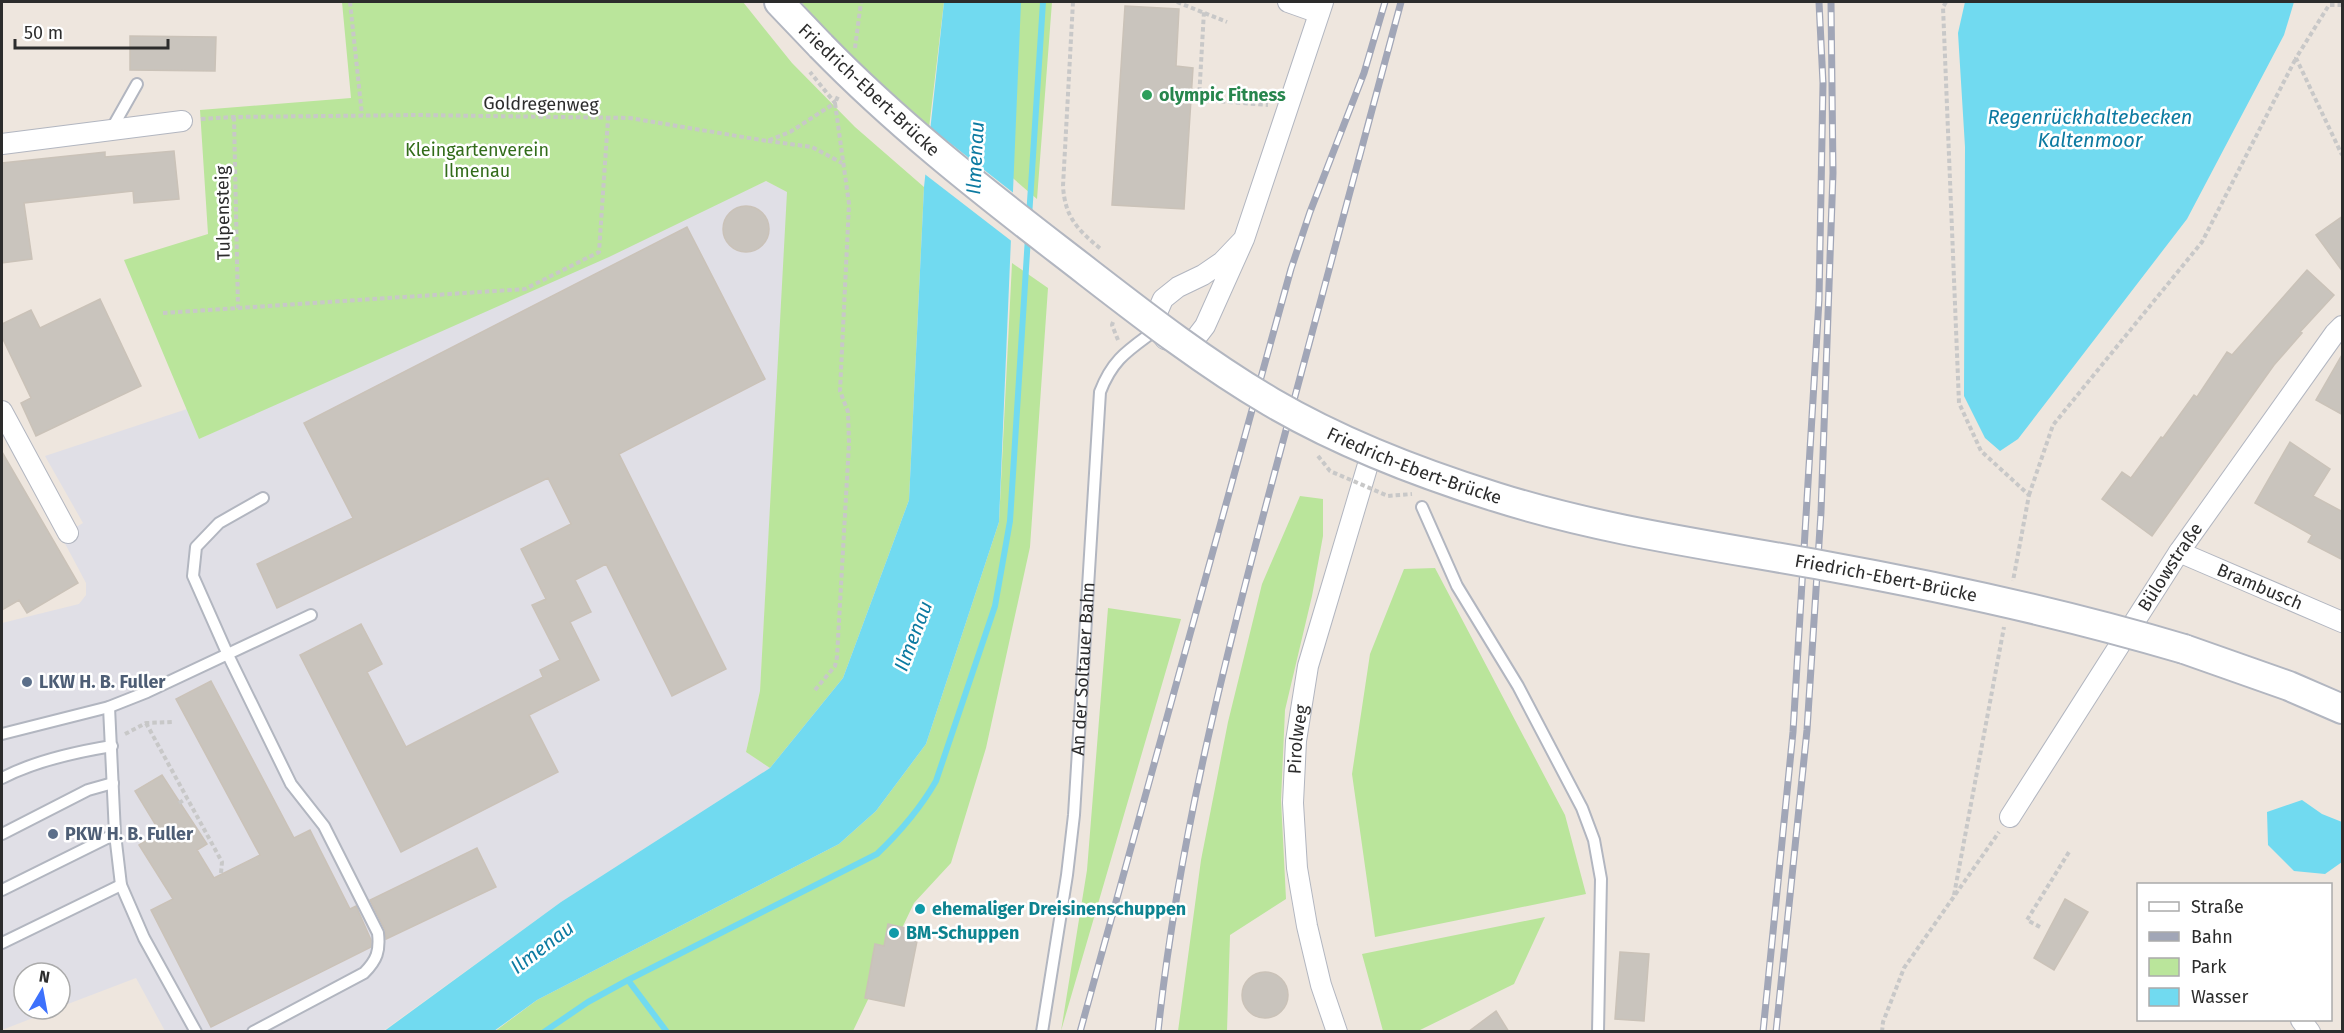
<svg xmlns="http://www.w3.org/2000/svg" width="2344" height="1033" viewBox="0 0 2344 1033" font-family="'Fira Sans',sans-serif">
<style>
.industrial{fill:#e0dfe6}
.green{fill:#bae59b}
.water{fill:#71daf0}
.pier{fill:#eee6de}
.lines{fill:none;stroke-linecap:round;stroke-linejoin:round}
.stream{stroke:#71daf0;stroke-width:6}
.building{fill:#c9c4bd;stroke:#cac2b8;stroke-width:1.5}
.service-casing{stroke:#b2b6c0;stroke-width:14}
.minor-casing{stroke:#b2b6c0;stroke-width:22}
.secondary-casing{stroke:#b2b6c0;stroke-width:32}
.path{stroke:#c8c8c8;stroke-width:4;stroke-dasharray:4.5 3;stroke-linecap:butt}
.service{stroke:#fff;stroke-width:10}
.minor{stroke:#fff;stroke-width:20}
.secondary{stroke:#fff;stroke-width:28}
.rail-casing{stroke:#a1a6b7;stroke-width:7}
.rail{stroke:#fff;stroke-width:4.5;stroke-dasharray:14;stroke-linecap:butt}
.secondary-bridge-casing{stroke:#b2b6c0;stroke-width:32;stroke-linecap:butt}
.path-bridge{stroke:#c8c8c8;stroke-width:4;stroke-dasharray:4.5 3;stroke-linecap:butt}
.secondary-bridge{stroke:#fff;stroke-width:28}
.leisure-dot{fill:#2e9e5b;stroke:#fff;stroke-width:2}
.service-dot{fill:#5c6f8a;stroke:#fff;stroke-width:2}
.culture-dot{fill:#0f9aa8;stroke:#fff;stroke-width:2}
.labels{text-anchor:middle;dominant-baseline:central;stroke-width:5;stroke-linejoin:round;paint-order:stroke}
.street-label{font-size:18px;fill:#2c2c2c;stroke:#fff}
.leisure-label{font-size:18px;font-weight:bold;fill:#27864d;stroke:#fff;text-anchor:start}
.park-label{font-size:18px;fill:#326c1a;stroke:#fff}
.service-label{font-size:18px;font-weight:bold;fill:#4e5e75;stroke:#fff;text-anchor:start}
.culture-label{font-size:18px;font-weight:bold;fill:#0d838f;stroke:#fff;text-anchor:start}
.water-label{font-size:20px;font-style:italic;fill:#0c7aa1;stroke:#fff}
</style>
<rect width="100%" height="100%" fill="#eee6de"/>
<path class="industrial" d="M766,181L788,192L760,691L746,752L770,768L561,902L383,1031H165L136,978L60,1007V973H24V1009H56L2,1030V623L79,604L86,595V583L61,536L83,523L45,456L187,409L199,439Z"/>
<path class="green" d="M342,2H743L792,63L855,127L924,187L909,500L843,678L770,768L746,752L760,691L787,192L766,181L609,257L199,439L124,260L208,234L200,110L351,98Z
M801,2H944L929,128C884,88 841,47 801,2Z
M1019,2H1052L1037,199L1008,174Z
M1012,263L1048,288L1030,547L986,748L951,863L914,903L853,1031L494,1032L537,1000L839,844L876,811L926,744L999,522Z
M1300,496L1323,499V536L1312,596L1285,710L1281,800L1286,899L1230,935L1227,1031H1178L1201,860L1228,722L1262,584Z
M1435,568L1565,815L1586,894L1375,937L1352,774L1370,654L1404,569Z
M1108,608L1181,619L1061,1031L1087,870Z
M1545,917L1514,984L1418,1031H1383L1362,954Z"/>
<path class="water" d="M944,2H1021L999,522L926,744L876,811L839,844L537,1000L494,1031L383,1032L561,902L770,768L843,678L909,500L924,187Z
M1965,2H2294L2284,35L2187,219L2018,439L2000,451L1985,438L1964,396L1965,147L1958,33Z
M2302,800L2322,814L2342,822V862L2325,874L2294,871L2268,845L2267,812Z"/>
<path class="pier" d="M927,125L1016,195L1014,243L922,172Z"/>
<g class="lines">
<path class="stream" d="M1029,217L1043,2
M628,980L667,1032
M544,1032L588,1002L628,980L877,854C901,831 920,809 936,781L995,606L1010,521L1028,237"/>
</g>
<path class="building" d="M1125,6L1179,9L1176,66L1193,68L1184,209L1112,205Z
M130,36L216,37L215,71L130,70Z
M174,151L179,199L134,203L133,191L24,203L32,259L2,263V163L105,152V157Z
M723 229a23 23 0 1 1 46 0a23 23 0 1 1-46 0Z
M2343,216V272L2316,235Z
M687,227L765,379L619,454L726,669L672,696L606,564L575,580L591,612L570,622L599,680L529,715L558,772L401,852L300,655L361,624L382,664L367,672L406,747L543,677L540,670L560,660L532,605L546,599L521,549L571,524L548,478L277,608L257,564L353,518L304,423Z
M2307,270L2334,295L2300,332L2302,333L2274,365L2152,536L2102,499L2122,472L2131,478L2161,437L2163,438L2194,395L2197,397L2227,352L2232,355Z
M100,299L141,386L36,436L21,403L31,398L2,337V324L31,310L40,328Z
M2343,353V415L2316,400Z
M2290,442L2330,469L2313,496L2343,512V560L2308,542L2312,535L2255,503Z
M2,452L78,583L27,613L19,600L2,610Z
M211,681L294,838L310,830L350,909L356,906L371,940V947L211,1027L151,910L173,899L139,845L160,832L135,791L162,775L207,844L197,850L214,878L260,855L176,699Z
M477,848L496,887L386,939L385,930L370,900Z
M2065,899L2088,912L2054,970L2034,958Z
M888,924L919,931L904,1006L865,998L875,944L884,946Z
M1620,952L1649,954L1644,1021L1615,1019Z
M1242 995a23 23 0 1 1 46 0a23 23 0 1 1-46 0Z
M1496,1011L1509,1032H1468Z"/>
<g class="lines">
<defs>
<g id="service">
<path d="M111,130L137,84"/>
<path d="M1422,507L1457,586L1518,686L1582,808L1594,840L1601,879L1598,1032"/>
<path d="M109,707L115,834L121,885L144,938L196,1032"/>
<path d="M2,734L109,707L147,692L311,615"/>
<path d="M2,778C35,761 75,752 112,746"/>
<path d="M2,834L88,790L113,783"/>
<path d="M2,890L115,834"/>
<path d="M2,943L121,885"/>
<path d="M253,1032L364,973C377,960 380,951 378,933L324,826L291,784L228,655L193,576L196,547L219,523L263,498"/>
<path id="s1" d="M1042,1032L1067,875L1074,815L1100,392C1113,358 1129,350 1157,329"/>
</g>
<g id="minor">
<path d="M1288,2L1319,13"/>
<path d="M2,144L182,121"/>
<path d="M1244,239L1205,326L1195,339L1180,344L1165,339L1157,329L1156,315L1163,299L1178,287L1203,275L1222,262L1244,239L1323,2"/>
<path d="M2,411L68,533"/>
<path id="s2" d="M2179,552L2342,622"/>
<path id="s3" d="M2010,817L2179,552L2335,333L2342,326"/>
<path d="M2301,1020L2310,1032"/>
<path id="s4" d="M1337,1032L1321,985L1307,926L1297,868L1293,803L1296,741L1308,666L1372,451"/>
</g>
<path id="secondary" d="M779,2L821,46
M2184,649L2289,686L2342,709"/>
</defs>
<use href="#service" class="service-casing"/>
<use href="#minor" class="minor-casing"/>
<use href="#secondary" class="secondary-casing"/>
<path class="path" d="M350,2L362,115
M1073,2L1063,186C1065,218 1078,230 1102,250
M1177,2L1227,22
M1946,2L1943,7L1959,403L1981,451L2029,495L2013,581
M2342,5H2329L2296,58L2342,155
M855,48L861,2
M1191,99L1268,105
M1199,99L1204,11
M234,117L238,308
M201,119L234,117L416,115L630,118L767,141L790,132L835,103L810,72
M768,141L812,147L842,163
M163,313L525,289L599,252L608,119
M1113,322L1112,325L1118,340
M2029,495L2053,425L2202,242L2296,58
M815,690L835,666L837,657L849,443L848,412L840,391L849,204L835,103L839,94
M146,723L222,862L221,873
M125,734L146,723L173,722
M179,803L187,798
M1954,895L2004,627
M2040,927L2027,920L2069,852
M1882,1032L1883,1022L1904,968L1999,832"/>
<use href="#service" class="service"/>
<use href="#minor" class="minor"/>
<use href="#secondary" class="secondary"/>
<defs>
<path id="rail" d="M1080,1032L1291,269L1310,212L1364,73L1385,2
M1158,1032C1178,842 1225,658 1274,475C1316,317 1359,159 1401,2
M1763,1032L1793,732L1819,300L1823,83L1819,2
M1776,1032L1807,730L1821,512L1833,173L1831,2"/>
</defs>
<use href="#rail" class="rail-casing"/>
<use href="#rail" class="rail"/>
<defs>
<g id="secondary-bridge">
<path id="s5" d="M821,46C895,122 976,186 1059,250C1128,303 1196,358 1271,402C1341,443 1419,473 1496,497C1603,531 1716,546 1826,566C1947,588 2066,614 2184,649"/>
</g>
</defs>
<use href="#secondary-bridge" class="secondary-bridge-casing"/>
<path class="path-bridge" d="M1318,456L1330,471L1388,496L1412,494"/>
<use href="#secondary-bridge" class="secondary-bridge"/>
</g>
<circle class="leisure-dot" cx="1147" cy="95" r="6"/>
<g class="service-dot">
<circle cx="27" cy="682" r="6"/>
<circle cx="53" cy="834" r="6"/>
</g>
<g class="culture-dot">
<circle cx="920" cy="909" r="6"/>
<circle cx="894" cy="933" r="6"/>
</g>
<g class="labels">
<g class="street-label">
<text transform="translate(869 90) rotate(43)">Friedrich-Ebert-Brücke</text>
<text transform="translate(541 104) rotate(1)">Goldregenweg</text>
<text transform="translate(223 213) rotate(-91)">Tulpensteig</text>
<text stroke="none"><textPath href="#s5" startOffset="732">Friedrich-Ebert-Brücke</textPath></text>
<text stroke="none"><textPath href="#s3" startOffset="297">Bülowstraße</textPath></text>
<text stroke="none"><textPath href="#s5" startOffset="1218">Friedrich-Ebert-Brücke</textPath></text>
<text stroke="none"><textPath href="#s2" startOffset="88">Brambusch</textPath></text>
<text stroke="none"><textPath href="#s1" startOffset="366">An der Soltauer Bahn</textPath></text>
<text stroke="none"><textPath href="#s4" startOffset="298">Pirolweg</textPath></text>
</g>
<g class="leisure-label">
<text x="1159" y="95">olympic Fitness</text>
</g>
<g class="park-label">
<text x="477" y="150">Kleingartenverein<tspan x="477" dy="21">Ilmenau</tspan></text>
</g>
<g class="service-label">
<text x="39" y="682">LKW H. B. Fuller</text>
<text x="65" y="834">PKW H. B. Fuller</text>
</g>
<g class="culture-label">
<text x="932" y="909">ehemaliger Dreisinenschuppen</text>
<text x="906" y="933">BM-Schuppen</text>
</g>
<g class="water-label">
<text x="2090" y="117">Regenrückhaltebecken<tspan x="2090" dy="23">Kaltenmoor</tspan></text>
<text transform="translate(975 158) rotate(-87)">Ilmenau</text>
<text transform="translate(913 636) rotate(-69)">Ilmenau</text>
<text transform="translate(542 947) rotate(-37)">Ilmenau</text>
</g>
</g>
<rect width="2344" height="1033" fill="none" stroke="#2c2c2c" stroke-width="6"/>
<rect x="2137" y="883" width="195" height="138" fill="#ffffff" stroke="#ababab" stroke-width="1.5"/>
<rect x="2149" y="902" width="30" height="9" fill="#ffffff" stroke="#ababab" stroke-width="1.5"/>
<text x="2191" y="913" font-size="18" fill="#2c2c2c">Straße</text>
<rect x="2149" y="932" width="30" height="9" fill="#a1a6b7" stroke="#ababab" stroke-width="1.5"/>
<text x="2191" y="943" font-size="18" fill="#2c2c2c">Bahn</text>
<rect x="2149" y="958" width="30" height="18" fill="#bae59b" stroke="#ababab" stroke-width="1.5"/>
<text x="2191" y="973" font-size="18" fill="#2c2c2c">Park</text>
<rect x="2149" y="988" width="30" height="18" fill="#71daf0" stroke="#ababab" stroke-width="1.5"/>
<text x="2191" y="1003" font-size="18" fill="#2c2c2c">Wasser</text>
<g transform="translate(42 991) rotate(10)"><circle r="28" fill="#ffffff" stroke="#ababab" stroke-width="1.5"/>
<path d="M0-4.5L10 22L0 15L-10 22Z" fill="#3d71fc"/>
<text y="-9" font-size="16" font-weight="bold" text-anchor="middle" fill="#2c2c2c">N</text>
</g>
<path d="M15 39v9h153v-9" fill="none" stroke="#2c2c2c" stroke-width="3"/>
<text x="24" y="39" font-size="18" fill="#2c2c2c" stroke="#ffffff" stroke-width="4.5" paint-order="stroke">50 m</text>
</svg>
